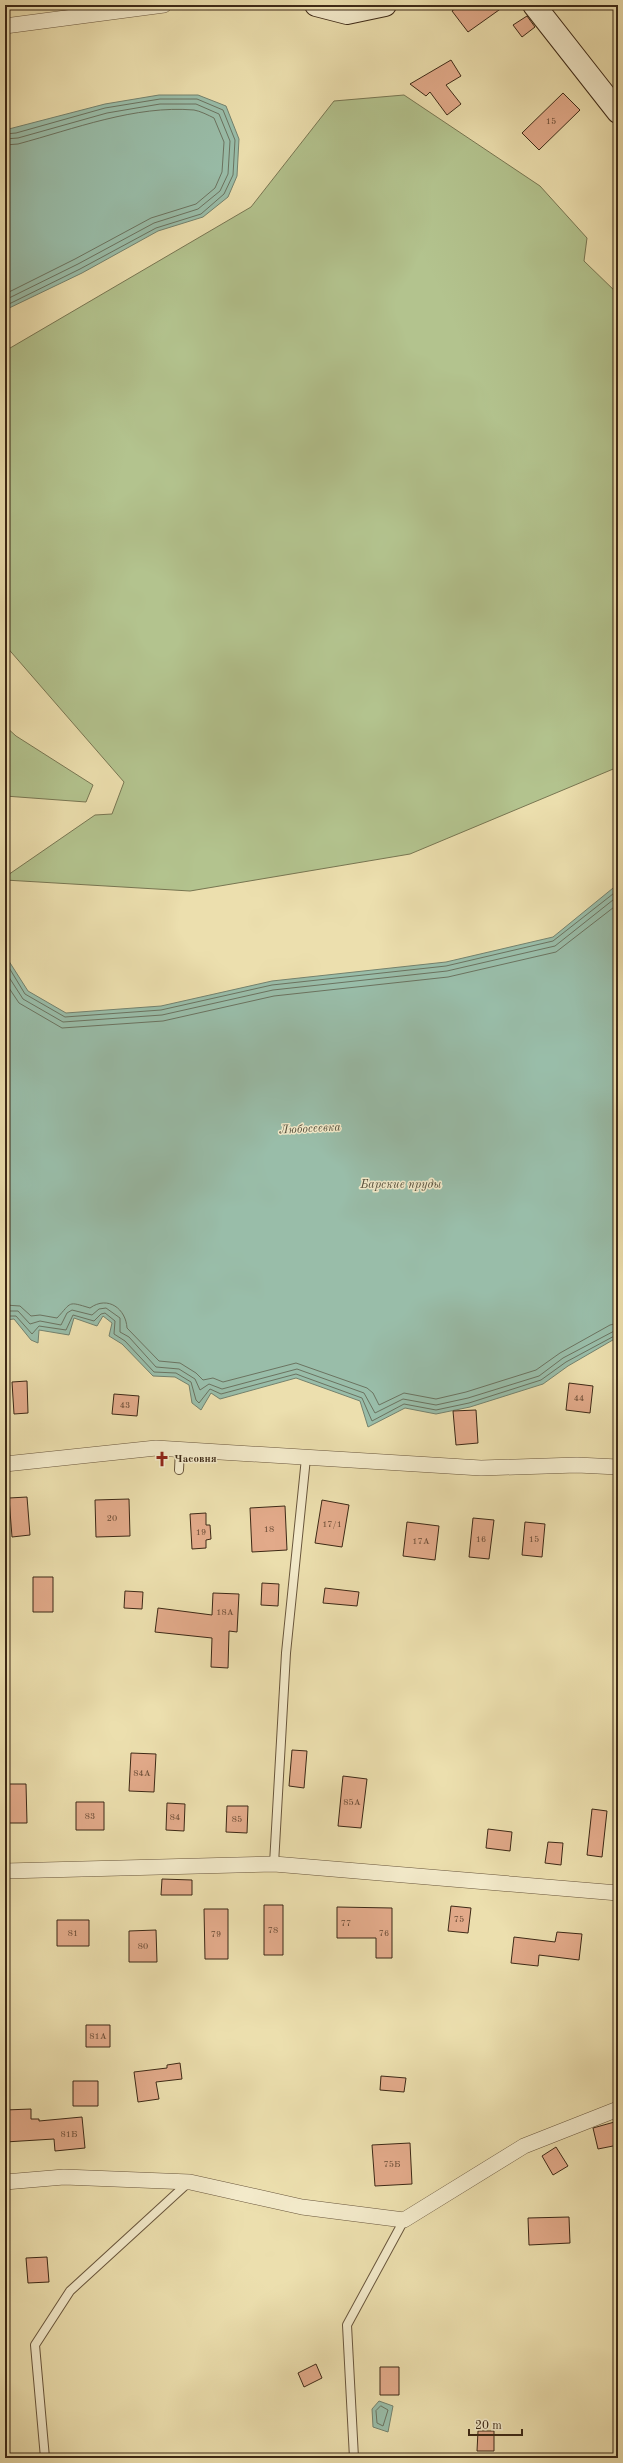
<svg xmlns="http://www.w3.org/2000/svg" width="623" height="2463" viewBox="0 0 623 2463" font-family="'Old Standard TT',serif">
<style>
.green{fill:#b3c38e;stroke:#787652}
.water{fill:#99bda9;stroke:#74826e}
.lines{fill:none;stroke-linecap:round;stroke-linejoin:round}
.shore{stroke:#6b7360;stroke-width:1}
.building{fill:#e2aa8a;stroke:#3d2916}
.lane-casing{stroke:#69563c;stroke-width:10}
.street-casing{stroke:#69563c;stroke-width:16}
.secondary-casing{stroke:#3d2916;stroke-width:24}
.lane{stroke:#f3eaca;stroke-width:8}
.street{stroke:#f3eaca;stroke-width:15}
.secondary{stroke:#f3eaca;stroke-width:22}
.labels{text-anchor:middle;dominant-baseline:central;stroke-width:3;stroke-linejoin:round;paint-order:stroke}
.number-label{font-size:9px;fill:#664933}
.poi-label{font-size:11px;font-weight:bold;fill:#3d2916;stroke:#f3eaca;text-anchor:start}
.water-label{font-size:12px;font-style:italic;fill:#544e3b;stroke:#f3eaca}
</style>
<rect width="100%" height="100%" fill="#ecdfae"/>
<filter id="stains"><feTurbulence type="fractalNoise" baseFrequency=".005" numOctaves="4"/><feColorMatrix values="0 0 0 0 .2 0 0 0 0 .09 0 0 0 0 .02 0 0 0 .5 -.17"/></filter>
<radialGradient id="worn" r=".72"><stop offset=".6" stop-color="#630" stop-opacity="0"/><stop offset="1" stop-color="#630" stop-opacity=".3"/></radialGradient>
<path class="green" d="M404,95L540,186L587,238L584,261L618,294V767L410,854L190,891L5,880V877L95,815L112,814L124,782L5,645V351L251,207L334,101Z
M5,726L16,736L93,785L86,802L5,796Z"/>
<path class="water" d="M159,95H198L226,106L239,139L237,176L228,197L203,217L158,231L82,273L5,310V130L105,104Z
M618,884V1337L568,1366L543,1384L470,1407L436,1414L405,1408L368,1427L360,1401L296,1378L220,1399L211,1393L201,1410L192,1403L189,1385L175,1377L153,1376L122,1344L109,1336L112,1323L103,1316L97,1326L74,1318L69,1335L39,1330L38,1343L31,1340L14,1319L6,1320L8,1329L5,1330V955L28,991L66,1013L161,1006L272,981L446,962L553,937Z
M379,2401L393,2406L388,2432L373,2427L372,2409Z"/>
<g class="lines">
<path class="shore" d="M5,134L16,133L105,108L160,99H197L223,110L235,140L233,175L224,194L201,214L156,228L80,269L5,306
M5,139L18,138L107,113L160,104H196L219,114L230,141L228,174L220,191L198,209L154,223L78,264L5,300
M5,145L18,144C74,129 135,105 194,110C200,111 208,115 214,118L224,142L222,172L215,188L196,204L151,218L75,259L5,294
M5,961L25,994L65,1017L161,1010L272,985L446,966L553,941L618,890
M5,971L23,999L63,1022L162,1015L273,990L447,971L555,946L618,896
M5,982L19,1003L62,1028L163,1021L274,996L448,977L556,952L618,904
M5,1305L20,1306L31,1316L40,1315L57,1318C72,1302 67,1301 90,1308C108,1295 126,1309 127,1328L159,1361L180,1363L196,1373L203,1380L213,1378L223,1382L296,1363L367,1388L373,1393L379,1405L404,1393L436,1399L466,1392L536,1370L560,1353L610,1325L618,1323
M5,1311H18L30,1324L40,1321L61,1325L67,1313L72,1310L92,1315L99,1309L106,1308L120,1318V1332L129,1337L156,1367L179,1369L195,1379L200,1390L209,1384L222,1389L297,1369L364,1393L375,1413L403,1399L436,1405L468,1398L539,1376L563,1358L618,1329
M5,1316H16L32,1334L39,1326L66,1330L73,1315L94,1321L101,1314L105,1313L115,1321L114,1334L125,1341L154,1372L176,1373L191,1382L196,1400L199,1403L210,1389L221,1394L296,1374L362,1398L372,1421L404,1404L436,1410L469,1403L541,1380L566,1362L618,1334
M381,2406L388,2410L383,2426L377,2423L376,2411Z"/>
</g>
<path class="building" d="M460,5H506L468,32L452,11Z
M527,16L535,27L522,37L513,25Z
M451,60L461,76L446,85L461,104L447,115L430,92L426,96L410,84Z
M563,93L580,110L539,150L522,133Z
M27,1381L28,1413L14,1414L12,1382Z
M569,1383L593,1386L590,1413L566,1410Z
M114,1394L139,1396L137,1416L112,1414Z
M476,1410L478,1443L456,1445L453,1411Z
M27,1497L30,1535L12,1537L9,1498Z
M129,1499L130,1536L96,1537L95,1500Z
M322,1500L349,1505L342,1547L315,1543Z
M285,1506L287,1550L252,1552L250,1508Z
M206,1513V1525H210L211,1539L206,1540V1548L192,1549L190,1514Z
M473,1518L494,1520L489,1559L469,1557Z
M407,1522L439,1526L435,1560L403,1556Z
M525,1522L545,1524L542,1557L522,1555Z
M33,1577H53V1612H33Z
M262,1583L279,1584L278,1606L261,1605Z
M325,1588L359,1592L357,1606L323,1603Z
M125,1591L143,1592L142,1609L124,1608Z
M213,1593L239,1594L237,1632L229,1631L228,1668L211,1667L212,1638L155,1632L158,1608L212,1615Z
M292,1750L307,1751L304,1788L289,1786Z
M131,1753L156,1754L154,1792L129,1791Z
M343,1776L367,1779L361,1828L338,1826Z
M6,1784H26L27,1823H6Z
M76,1802H104V1830H76Z
M167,1803L185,1804L184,1831L166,1830Z
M227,1806H248L247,1833L226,1832Z
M592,1809L607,1811L602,1857L587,1855Z
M488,1829L512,1832L510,1851L486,1848Z
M548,1842L563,1843L561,1865L545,1863Z
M162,1879L192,1880V1895H161Z
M264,1905H283V1955H264Z
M451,1906L471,1908L468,1933L448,1931Z
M337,1907L392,1908V1958H376V1938H337Z
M204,1909H228V1959H205Z
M57,1920H89V1946H57Z
M156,1930L157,1962H129V1931Z
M557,1932L582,1934L579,1960L539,1955L538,1966L511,1963L514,1937L555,1942Z
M86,2025H110V2047H86Z
M180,2063L182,2079L156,2082L159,2099L138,2102L134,2072L167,2068V2065Z
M381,2076L406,2078L404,2092L380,2090Z
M73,2081H98V2106H73Z
M31,2109V2119H39V2121L82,2117L85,2148L55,2151L54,2139L5,2142V2110Z
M618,2121V2145L598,2149L593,2128Z
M410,2143L412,2184L375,2186L372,2145Z
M556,2147L568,2166L553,2175L542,2156Z
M569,2217L570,2243L529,2245L528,2218Z
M47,2257L49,2282L28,2283L26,2258Z
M316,2364L322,2378L304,2387L298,2373Z
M380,2367H399V2395H380Z
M478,2431H494V2451H477Z"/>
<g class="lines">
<defs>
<path id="lane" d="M179,1470L180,1449
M274,1864L286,1653L306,1458
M45,2458L35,2345L70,2291L189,2182
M354,2458L347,2325L404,2220"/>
<path id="street" d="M5,26L164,5
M5,1464L156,1448L481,1468L577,1465L618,1467
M5,1871L274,1864L618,1893
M5,2182L64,2177L190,2182L302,2207L404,2220L524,2146L618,2109"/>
<path id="secondary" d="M316,5L347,13L385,5
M534,5L618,112"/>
</defs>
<use href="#lane" class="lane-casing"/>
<use href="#street" class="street-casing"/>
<use href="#secondary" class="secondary-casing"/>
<use href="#lane" class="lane"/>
<use href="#street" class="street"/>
<use href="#secondary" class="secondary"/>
</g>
<defs>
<symbol id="church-bare" viewBox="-9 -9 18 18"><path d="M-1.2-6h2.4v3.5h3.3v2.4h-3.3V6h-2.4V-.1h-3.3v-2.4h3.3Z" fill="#8f2418" stroke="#f3eaca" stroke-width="2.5" paint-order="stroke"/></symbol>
</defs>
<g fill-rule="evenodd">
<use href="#church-bare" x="151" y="1448" width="22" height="22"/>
</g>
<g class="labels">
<g class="number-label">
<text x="551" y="121">15</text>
<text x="579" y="1398">44</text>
<text x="125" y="1405">43</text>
<text x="112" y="1518">20</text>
<text x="332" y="1524">17/1</text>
<text x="269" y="1529">18</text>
<text x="201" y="1532">19</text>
<text x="481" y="1539">16</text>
<text x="534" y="1539">15</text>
<text x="421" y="1541">17А</text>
<text x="225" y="1612">18А</text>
<text x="142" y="1773">84А</text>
<text x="352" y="1802">85А</text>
<text x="90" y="1816">83</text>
<text x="175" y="1817">84</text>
<text x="237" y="1819">85</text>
<text x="459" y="1919">75</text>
<text x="346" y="1923">77</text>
<text x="273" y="1930">78</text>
<text x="73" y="1933">81</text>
<text x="384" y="1933">76</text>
<text x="216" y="1934">79</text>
<text x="143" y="1946">80</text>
<text x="98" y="2036">81А</text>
<text x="69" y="2134">81Б</text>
<text x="392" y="2164">75Б</text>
</g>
<g class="poi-label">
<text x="174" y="1459">Часовня</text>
</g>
<g class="water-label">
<text transform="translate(310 1129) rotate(-3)">Любосеевка</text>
<text x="401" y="1185">Барские пруды</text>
</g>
</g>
<rect width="623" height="2463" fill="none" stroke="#ecdfae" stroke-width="20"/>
<rect x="6" y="6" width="611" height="2451" fill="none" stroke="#3d2916" stroke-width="2"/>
<rect x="10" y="10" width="603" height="2443" fill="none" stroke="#3d2916"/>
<path d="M469 2429v6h53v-6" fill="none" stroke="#3d2916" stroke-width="2"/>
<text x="475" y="2429" font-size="12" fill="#3d2916" stroke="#f3eaca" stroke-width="3" paint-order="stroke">20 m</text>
<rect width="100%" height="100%" filter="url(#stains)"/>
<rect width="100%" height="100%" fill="url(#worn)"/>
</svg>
